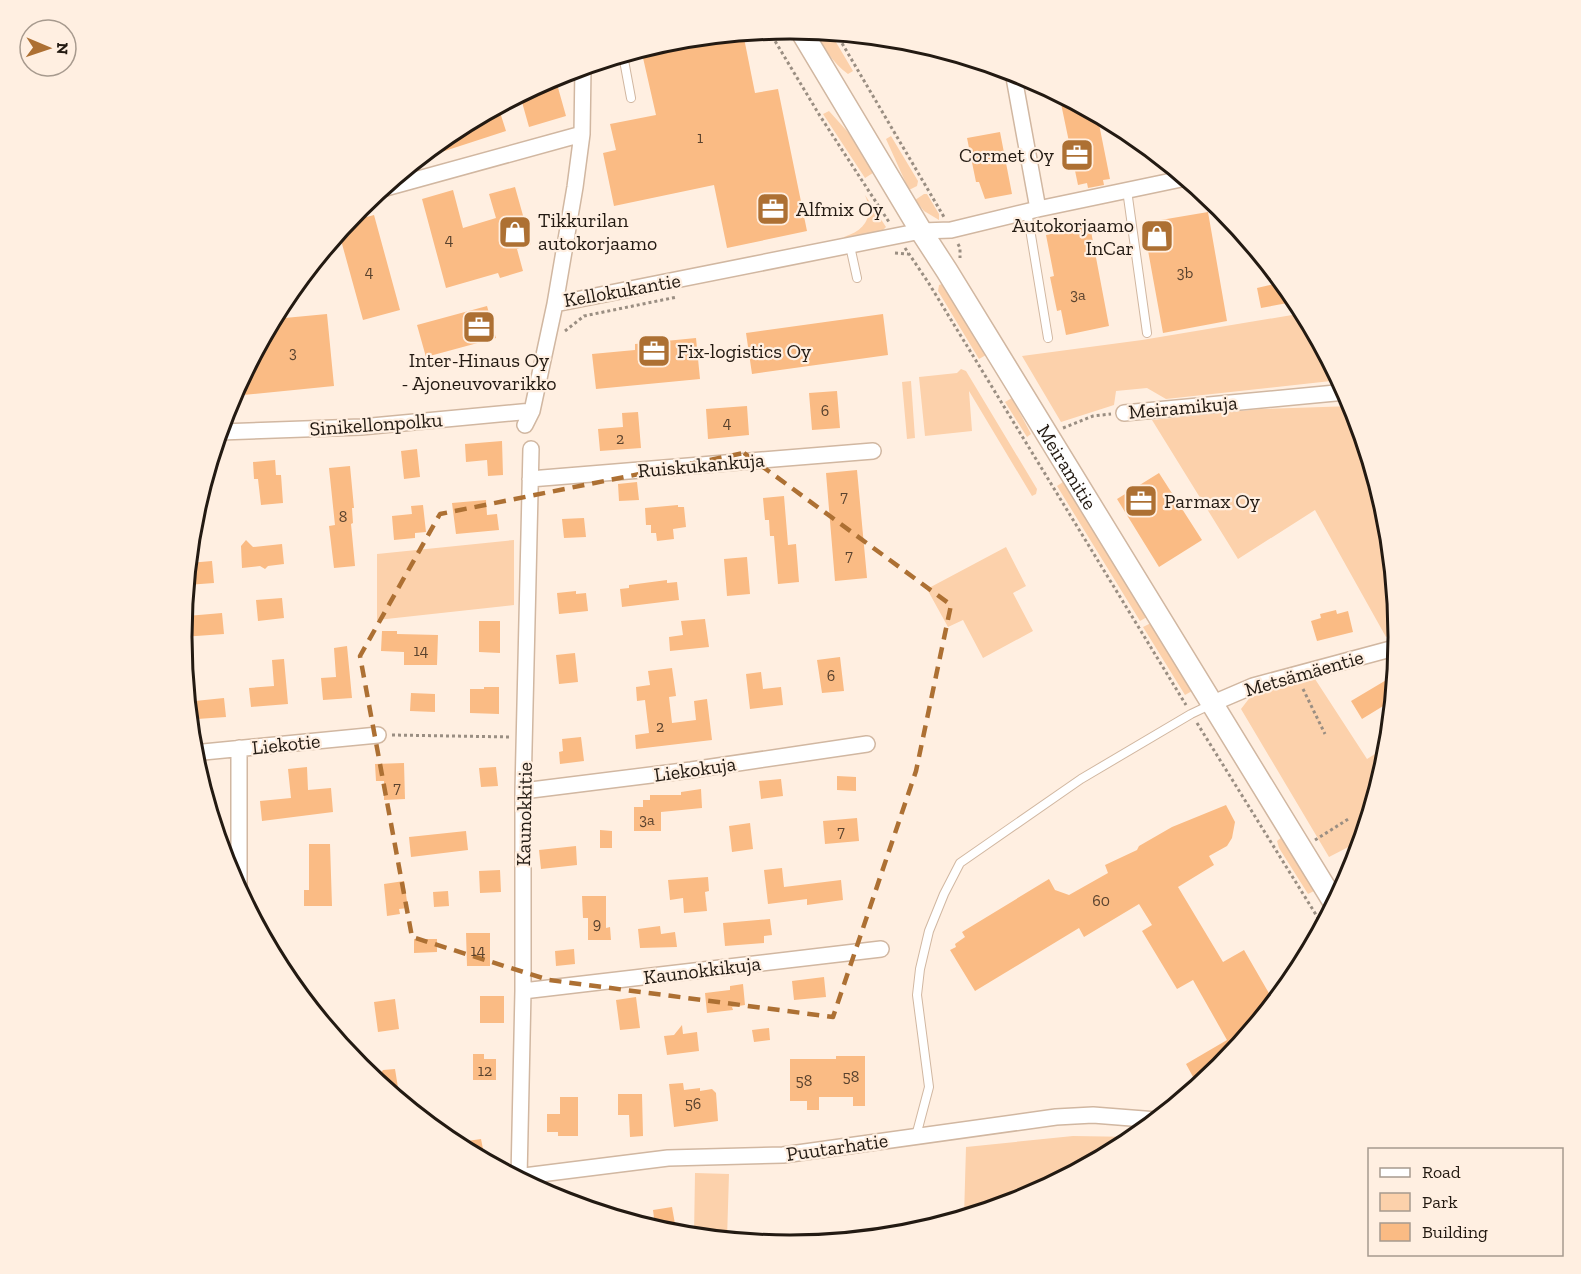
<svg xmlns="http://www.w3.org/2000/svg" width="1581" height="1274" viewBox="0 0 1581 1274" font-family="'Zilla Slab',serif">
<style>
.green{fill:#fcd1ab}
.building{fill:#fabb84}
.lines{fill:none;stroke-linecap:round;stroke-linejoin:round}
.lane-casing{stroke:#d1b7a1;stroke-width:10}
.street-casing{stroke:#d1b7a1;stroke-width:18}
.secondary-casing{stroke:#d1b7a1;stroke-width:24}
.path{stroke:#9a8e82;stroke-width:3;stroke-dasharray:3 3;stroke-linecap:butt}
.lane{stroke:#fff;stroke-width:8}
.street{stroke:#fff;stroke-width:15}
.secondary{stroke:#fff;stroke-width:21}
.marked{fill:none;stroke:#ad7033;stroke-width:4.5;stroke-dasharray:12 8;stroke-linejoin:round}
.labels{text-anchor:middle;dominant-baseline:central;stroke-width:4.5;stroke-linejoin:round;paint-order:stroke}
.number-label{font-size:16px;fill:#59422e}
.poi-label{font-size:20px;fill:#231a12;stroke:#ffefe1;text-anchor:start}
.street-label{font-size:20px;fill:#231a12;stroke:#ffefe1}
.rim{fill:none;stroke:#231a12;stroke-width:3}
</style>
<rect width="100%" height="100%" fill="#ffefe1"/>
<path class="green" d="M814,31L830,32L853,71L848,74C833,63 823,47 814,31Z
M829,111L856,141L876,171L865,178L823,114Z
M891,136L918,181L917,186L909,190L886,139Z
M924,194H927L939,214V220L924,211L915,200Z
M865,195L886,227L880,233L845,242L844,237C866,230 874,216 865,195Z
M942,284L986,355L979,359L938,291L939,285Z
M1304,313L1340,380L1166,399L1147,388L1116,391L1114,405L1061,422L1022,356L1142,340Z
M961,369L966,371L1037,489L1036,494L1032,496L969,391L972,431L925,436L919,377L957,373Z
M911,381L915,438L907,439L902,382Z
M1012,398L1031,434L1027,437L1005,402Z
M1353,406L1387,519L1399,635L1386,637L1315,510L1238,559L1152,420L1261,409Z
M1063,482L1147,617L1140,621L1057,486Z
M514,540V605L377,620V554Z
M1006,547L1026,586L1013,593L1033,631L983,658L963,620L948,627L927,589Z
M1151,623L1192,691L1185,695L1143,627Z
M1315,679L1367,759L1388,746L1387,756L1362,840L1329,857L1241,709L1251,696Z
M1282,837L1314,891L1308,894L1279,848L1277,841Z
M1073,1136L1136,1137L1128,1143L1023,1199L964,1217L966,1147Z
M695,1173L729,1174L727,1239L694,1236Z"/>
<path class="building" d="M743,33L755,93L778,89L807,231L727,248L714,185L614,206L603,153L616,150L610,124L656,115L641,49L672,40Z
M555,77L566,116L529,127L520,95Z
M1059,94L1097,114L1110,179L1103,180L1104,185L1088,188L1087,183L1078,185Z
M498,106L506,131L420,159L453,131Z
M1000,132L1012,194L985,199L979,182H976L967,138Z
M515,187L531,244L517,249L523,271L500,278L498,273L446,288L422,199L453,190L463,228L496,218L489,194Z
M1208,212L1227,321L1163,333L1143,223Z
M374,215L400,310L363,320L339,233L348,222Z
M1090,226L1109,326L1066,335L1061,310L1057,311L1050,277L1054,276L1046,235Z
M1283,282L1298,301L1261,308L1257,288Z
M487,306L496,338L426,357L417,325Z
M327,314L334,386L233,396L274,319Z
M883,314L888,355L752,374L746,333Z
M696,338L700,379L596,389L592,354L635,350V344Z
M837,391L840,428L812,430L809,393Z
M747,406L749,435L708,439L706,409Z
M638,412L641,448L600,451L598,429L623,427L622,413Z
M502,441L503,475L488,476L487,460L466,462L465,444Z
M417,449L420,477L404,479L401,451Z
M275,460L276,475H281L283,503L261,505L258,479H254L253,462Z
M350,466L354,508H352L353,523L351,524L355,566L334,568L329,526L335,525L329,468Z
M857,470L867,578L835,581L826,473Z
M1159,473L1202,540L1159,567L1117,499Z
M637,482L639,500L619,501L618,484Z
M784,496L788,545L796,544L799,582L778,584L774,536H770L769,520H765L763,498Z
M486,500L487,515L497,514L499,530L456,534L452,503Z
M423,505L426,532L415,533V538L394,540L392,516L412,514L411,506Z
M678,505V507H684L686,527L673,529L674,539L657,541L656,533H651V525H646L645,508Z
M584,518L586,537L564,538L562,519Z
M246,540L253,547L282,544L284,564L268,566L265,569L260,566L242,568L241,546Z
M747,557L750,594L727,596L724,559Z
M212,561L214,583L187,585L189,563Z
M667,580V583L677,582L679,600L622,607L620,589L629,588V585Z
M576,591V594L586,593L588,611L559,614L557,593Z
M282,598L284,618L258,621L256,600Z
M1336,610L1337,614L1348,611L1353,632L1317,641L1311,621L1321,618L1320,614Z
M222,613L224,634L182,637L184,619H188L187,616Z
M705,619L709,647L670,651L669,637L683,635L681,621Z
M479,621H500V653L479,652Z
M382,631H397V634L438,635L437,665H404V652L381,651Z
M347,646L352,698L323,700L321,678L336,677L334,648Z
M575,653L578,682L559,684L556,655Z
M840,657L844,691L822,693L817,660Z
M284,659L288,704L251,707L249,688L274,686L272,660Z
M672,668L676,696L669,697L672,723L696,720L694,701L707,699L712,740L636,749L635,735L649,733L645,700L637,701L636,687L650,685L648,671Z
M761,672L763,689L781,687L783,705L750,709L746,674Z
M1388,679L1394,689L1393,700L1362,719L1351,701Z
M484,687H499V714L470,713V689H484Z
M411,693L435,694V712L410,711Z
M224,698L226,717L197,719L195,701Z
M581,737L584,761L560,764L559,752L563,751L562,739Z
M404,763L405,799L384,800V781H376L375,764Z
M307,767L308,790L331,788L333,812L262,821L260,801L291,798L288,769Z
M496,767L498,786L481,787L479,768Z
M837,776L856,777V791L837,790Z
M781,779L783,796L761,799L759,781Z
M701,789L702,808L661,812V831H634V807H643V800H650V795H681V792Z
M1226,805L1235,822L1232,838L1227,846L1209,856L1214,865L1178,887L1223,962L1244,950L1274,1002L1221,1068L1198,1086L1186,1064L1227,1040L1193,980L1177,989L1142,931L1152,925L1139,904L1084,937L1079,928L975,991L950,950L956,947L955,944L965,937L962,932L1049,879L1055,890L1069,895L1108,873L1105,865L1137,850L1139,846L1172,827Z
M857,818L859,841L825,844L823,821Z
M750,823L753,849L732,852L729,826Z
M600,830L612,831V848H600Z
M466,831L468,850L411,857L409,837Z
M309,844H330L332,906H304V890H309Z
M576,846L577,865L541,869L539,850Z
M782,868L784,887L841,880L843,900L807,905V899L768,904L764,870Z
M500,870L501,892L480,893L479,871Z
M708,877L709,891L705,892L707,911L684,913L683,898L670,900L668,880Z
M404,881L408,908L399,909L400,914L387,916L384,884Z
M448,891L449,906L434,907L433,892Z
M582,896H606V928L610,927L611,940H588V918H583Z
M770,919L772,935L764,936V943L725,946L723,923Z
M660,926L661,934L675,932L677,947L640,948L638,929Z
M466,933H490V966H467Z
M414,939H437V952L414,953Z
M574,949L575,964L556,966L555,951Z
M824,977L826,997L794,1000L792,981Z
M743,984L745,1005L732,1007L733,1010L707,1013L705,993L730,990V986Z
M480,996H504V1023H480Z
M636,997L640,1028L620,1030L616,1000Z
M395,999L399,1029L378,1032L374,1002Z
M682,1025L683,1034L697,1032L699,1051L667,1055L664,1036L674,1035Z
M769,1028L770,1040L754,1042L752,1030Z
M473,1054H484V1059H496V1080H473Z
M836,1056H865V1106H853V1097H819V1110H807V1101H790V1059H836Z
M395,1069L400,1100L376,1080L383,1070Z
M683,1083L684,1090L700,1088V1091L712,1089L716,1093L718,1121L674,1127L669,1084Z
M618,1094H642L643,1136L630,1137L629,1115H618Z
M560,1097H578V1136H558V1132H547V1114H560Z
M481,1139L484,1154L476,1155L453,1143Z
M672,1207L675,1224L655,1226L653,1210Z"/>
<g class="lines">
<defs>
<path id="lane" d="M623,55L631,98
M1127,190L1147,333
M1027,211L1048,338
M850,246L857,278
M916,1136L929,1087L917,995L920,969L929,931L944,894L960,863L1081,779L1191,714L1210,705"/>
<path id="street" d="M583,67L582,134L575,187L555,304L921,231L951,230L1038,209L1186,178
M1013,72L1038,209
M382,189L582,134
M1124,413L1346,392
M525,425L532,411L555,304
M220,432L361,427L532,411
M530,479L873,451
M1211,704L1253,686L1398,647
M193,753L378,735
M523,791L691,770L867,744
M239,889V748
M523,991L881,949
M516,1177L668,1158L783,1155L1056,1117L1093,1115L1157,1120
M519,1178L523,991V791L531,449"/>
<g id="secondary">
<path id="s1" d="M800,29L921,231L947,271L1335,904"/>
</g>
</defs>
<use href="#lane" class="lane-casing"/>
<use href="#street" class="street-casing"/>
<use href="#secondary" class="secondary-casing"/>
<path class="path" d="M769,31L820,116L889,222
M836,33L944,217
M958,244L960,248V258
M905,248L928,282L1186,705
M895,253L908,254
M565,331L584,316L677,297
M1063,428L1093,416L1111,414
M1303,689L1325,734
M1197,723L1323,926
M392,735L511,737
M1315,840L1350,818"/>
<use href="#lane" class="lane"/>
<use href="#street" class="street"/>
<use href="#secondary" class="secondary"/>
</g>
<path class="marked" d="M744,453L951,605L916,771L833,1017L549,980L412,937L360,656L440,514Z"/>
<defs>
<symbol id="office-square" viewBox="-11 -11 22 22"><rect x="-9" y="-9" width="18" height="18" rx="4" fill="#ad7033" stroke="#ffefe1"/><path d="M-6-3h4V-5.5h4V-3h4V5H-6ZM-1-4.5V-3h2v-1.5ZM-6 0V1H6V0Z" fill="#fff"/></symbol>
<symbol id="shop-square" viewBox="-11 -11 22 22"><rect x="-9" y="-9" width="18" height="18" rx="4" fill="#ad7033" stroke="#ffefe1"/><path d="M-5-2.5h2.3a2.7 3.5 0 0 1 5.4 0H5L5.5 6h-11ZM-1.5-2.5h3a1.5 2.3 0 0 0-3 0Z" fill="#fff"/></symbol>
</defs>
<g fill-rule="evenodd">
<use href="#office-square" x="1058" y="136" width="38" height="38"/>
<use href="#office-square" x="754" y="190" width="38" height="38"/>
<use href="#shop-square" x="496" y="213" width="38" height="38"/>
<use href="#shop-square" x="1138" y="217" width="38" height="38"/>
<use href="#office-square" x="460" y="308" width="38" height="38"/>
<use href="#office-square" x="635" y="332" width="38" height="38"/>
<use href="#office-square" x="1122" y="482" width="38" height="38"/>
</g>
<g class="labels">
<g class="number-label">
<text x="700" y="137">1</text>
<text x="449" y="239">4</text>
<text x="369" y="271">4</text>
<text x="1185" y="272">3b</text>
<text x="1078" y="294">3a</text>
<text x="293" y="352">3</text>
<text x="825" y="410">6</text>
<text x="727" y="422">4</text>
<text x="620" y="438">2</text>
<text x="844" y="496">7</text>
<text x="343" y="516">8</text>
<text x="849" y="555">7</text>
<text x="421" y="650">14</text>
<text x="831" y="675">6</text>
<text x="660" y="726">2</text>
<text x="397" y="787">7</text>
<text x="647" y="819">3a</text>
<text x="841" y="831">7</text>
<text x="1101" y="900">60</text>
<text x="597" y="923">9</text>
<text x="478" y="950">14</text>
<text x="485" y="1070">12</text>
<text x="851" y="1076">58</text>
<text x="804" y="1080">58</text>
<text x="693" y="1103">56</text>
</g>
<g class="poi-label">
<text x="1054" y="155" text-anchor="end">Cormet Oy</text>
<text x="796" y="209">Alfmix Oy</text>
<text x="538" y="220">Tikkurilan<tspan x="538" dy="23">autokorjaamo</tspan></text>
<text x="1134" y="225" text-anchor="end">Autokorjaamo<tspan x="1134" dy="23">InCar</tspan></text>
<text x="677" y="351">Fix-logistics Oy</text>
<text x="479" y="360" text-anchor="middle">Inter-Hinaus Oy<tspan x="479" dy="23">- Ajoneuvovarikko</tspan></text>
<text x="1164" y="501">Parmax Oy</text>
</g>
<g class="street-label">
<text transform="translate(622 290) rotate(-10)">Kellokukantie</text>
<text transform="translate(1183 407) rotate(-5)">Meiramikuja</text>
<text transform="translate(376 424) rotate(-4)">Sinikellonpolku</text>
<text transform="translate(701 465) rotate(-5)">Ruiskukankuja</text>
<text stroke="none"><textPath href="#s1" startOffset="513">Meiramitie</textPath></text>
<text transform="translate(1304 673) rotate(-16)">Metsämäentie</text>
<text transform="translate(286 744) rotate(-6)">Liekotie</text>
<text transform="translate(695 769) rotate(-8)">Liekokuja</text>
<text transform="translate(524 814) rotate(-89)">Kaunokkitie</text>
<text transform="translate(702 970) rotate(-7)">Kaunokkikuja</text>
<text transform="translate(837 1147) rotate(-8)">Puutarhatie</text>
</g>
</g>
<path d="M0 0H1581V1274H0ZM192 637a598 598 0 1 1 1196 0a598 598 0 1 1-1196 0Z" fill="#ffefe1" fill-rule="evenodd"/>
<path class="rim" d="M192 637a598 598 0 1 1 1196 0a598 598 0 1 1-1196 0Z"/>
<rect x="1368" y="1148" width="195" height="108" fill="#ffefe1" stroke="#a79a8e" stroke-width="1.5"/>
<rect x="1380" y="1168" width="30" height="9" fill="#ffffff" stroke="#a79a8e" stroke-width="1.5"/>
<text x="1422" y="1178" font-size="18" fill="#231a12">Road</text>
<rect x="1380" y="1193" width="30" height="18" fill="#fcd1ab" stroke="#a79a8e" stroke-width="1.5"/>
<text x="1422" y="1208" font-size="18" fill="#231a12">Park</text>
<rect x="1380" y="1223" width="30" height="18" fill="#fabb84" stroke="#a79a8e" stroke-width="1.5"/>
<text x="1422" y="1238" font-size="18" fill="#231a12">Building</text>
<g transform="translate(48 48) rotate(92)"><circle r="28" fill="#ffefe1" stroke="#a79a8e" stroke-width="1.5"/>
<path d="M0-4.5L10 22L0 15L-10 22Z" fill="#ad7033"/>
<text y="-9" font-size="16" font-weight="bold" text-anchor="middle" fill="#231a12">N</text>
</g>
</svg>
